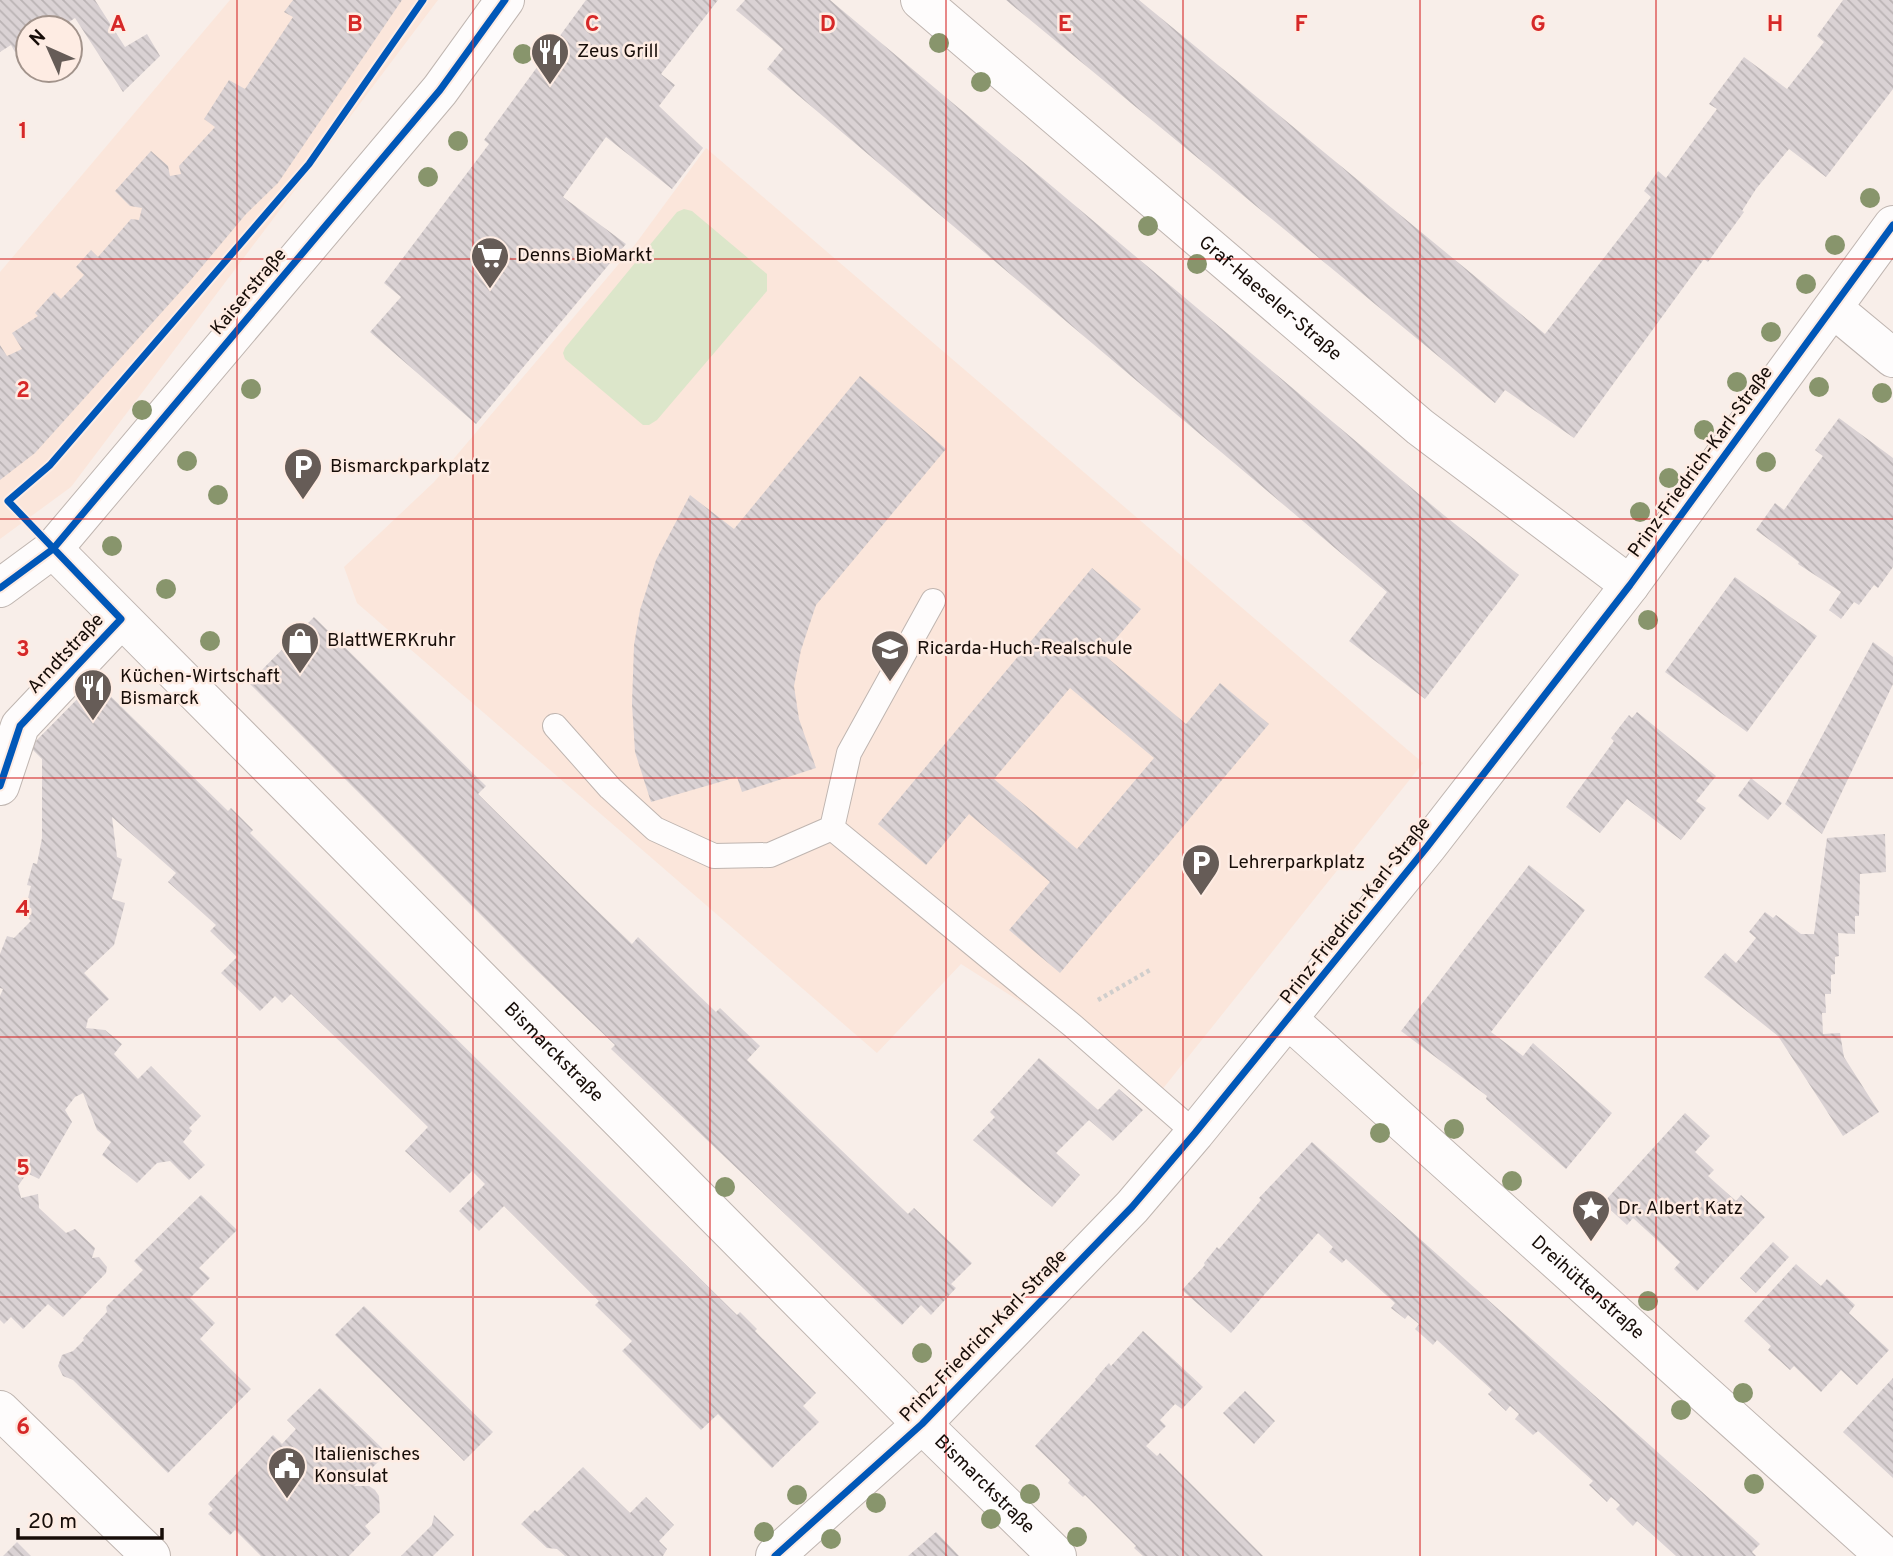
<svg xmlns="http://www.w3.org/2000/svg" width="1893" height="1556" viewBox="0 0 1893 1556" font-family="Overpass,sans-serif">
<style>
.built{fill:#fbe6db}
.garden{fill:#dce6ca}
.building{fill:url(#building-back-hatch);fill-rule:evenodd}
.lines{fill:none;stroke-linecap:round;stroke-linejoin:round}
.lane-casing{stroke:#bfb5b0;stroke-width:26}
.street-casing{stroke:#bfb5b0;stroke-width:40}
.path{stroke:#d0cecc;stroke-width:4.5;stroke-dasharray:3.5 3.5;stroke-linecap:butt}
.lane{stroke:#fefcfc;stroke-width:24}
.street{stroke:#fefcfc;stroke-width:38}
.cycleway-casing{stroke:#feece3;stroke-width:11}
.cycleway{stroke:#0057b8;stroke-width:7}
.tree{fill:#88956c}
.grid{fill:none;stroke:#d62828;stroke-width:2;stroke-opacity:0.55}
.labels{text-anchor:middle;dominant-baseline:central;stroke-width:5;stroke-linejoin:round;paint-order:stroke}
.poi-label{font-size:19px;fill:#170d08;stroke:#feece3;text-anchor:start}
.street-label{font-size:19px;fill:#170d08;stroke:#feece3}
.grid-label{font-size:23px;text-anchor:middle;font-weight:bold;fill:#d62828;stroke:#feece3;stroke-width:5;stroke-linejoin:round;paint-order:stroke}
</style>
<defs>
<pattern id="building-back-hatch" width="6" height="6" patternUnits="userSpaceOnUse" patternTransform="scale(1.75)"><rect width="6" height="6" fill="#dad2d4"/><path d="M-1 5l2 2M0 0l6 6M5-1l2 2" fill="none" stroke="#bab3b4"/></pattern>
</defs>
<rect width="100%" height="100%" fill="#f8eee9"/>
<path class="built" d="M230,0H438L71,487L0,539V272Z
M706,148L1423,763L1161,1091L961,964L877,1053L357,603L344,567L434,482L634,246Z"/>
<path class="garden" d="M684,209L692,211L767,274V291L657,420L649,425H643L565,359L563,353L565,348L677,212Z"/>
<path class="building" d="M0,0H95L125,47L147,34L160,56L123,92L75,18L60,28H28V43L15,52L11,45L0,52Z
M293,0H402L278,183L246,214L190,281L35,453L0,480V345L7,356L22,349L12,333L38,316L35,313L54,292L61,299L84,275L76,267L91,250L98,257L131,219L139,220L142,208L130,206L115,191L151,151L168,166L170,176L181,174L179,166L215,127L204,119L229,80L245,89L293,17L284,12Z
M586,0H718L661,74L675,85L659,106L703,148L672,189L606,137L563,197L626,244L476,424L370,332L401,297L384,283L489,144L484,140Z
M745,0H830L1445,516L1519,575L1425,699L1349,641L1387,592L767,69L783,49L736,10Z
M1006,0H1139L1545,334L1651,197L1644,191L1658,171L1666,178L1717,109L1709,104L1744,57L1787,89L1824,42L1817,36L1843,0H1893V89L1826,177L1789,149L1756,189L1742,211L1744,212L1725,238L1708,262L1704,259L1574,438L1505,390L1495,403Z
M860,376L946,449L816,605L801,650L794,686L799,719L816,768L742,792L737,777L651,802L635,752L632,704L634,645L640,610L656,560L690,495L734,529Z
M1839,418L1893,458V567L1878,588L1874,585L1859,605L1854,602L1841,619L1829,610L1841,592L1798,564L1799,562L1756,530L1775,503L1784,510L1803,483L1823,456L1815,450Z
M1092,568L1141,609L1103,654L1186,724L1220,683L1269,724L1060,973L1009,930L1050,882L969,814L926,865L878,824ZM1070,688L1154,758L1077,849L994,779Z
M1735,577L1817,636L1747,732L1665,672Z
M314,617L486,786L478,794L587,901L632,944L638,937L716,1012L720,1008L760,1046L747,1060L908,1214L914,1208L972,1263L951,1284L956,1288L931,1315L921,1305L902,1325L611,1049L615,1045L528,962L249,683Z
M1873,642L1893,657V684L1822,834L1785,804Z
M95,681L228,811L231,808L253,830L250,833L424,1007L737,1315L740,1312L757,1329L755,1331L816,1393L803,1406L819,1422L772,1468L718,1414L701,1430L622,1351L632,1341L595,1305L599,1301L504,1206L479,1231L459,1211L485,1184L472,1171L450,1193L419,1164L405,1151L428,1127L291,994L282,1003L275,996L260,1011L221,973L237,957L210,931L216,925L168,882L176,873L112,817L117,857L122,859L112,899L125,903L114,945L84,973L109,999L88,1019L86,1028L105,1030L122,1044L114,1054L138,1079L151,1066L201,1116L189,1128L192,1131L183,1142L205,1165L189,1180L170,1161L157,1163L137,1183L102,1155L111,1142L97,1130L83,1093L75,1097L65,1110L72,1122L39,1179L27,1173L18,1186L21,1198L38,1194L39,1208L66,1233L75,1229L95,1248L92,1258L99,1257L107,1267L106,1273L63,1317L48,1304L23,1329L11,1317L4,1324L0,1320V996L3,989L0,988V954L7,936L14,938L31,921L24,914L31,886L27,885L33,863L37,864L42,838V759L30,747Z
M1637,712L1716,776L1696,801L1706,808L1681,840L1627,799L1600,833L1566,807L1614,741L1611,738L1629,715L1632,718Z
M1751,778L1782,803L1768,820L1738,796Z
M1885,834L1886,872L1860,874L1859,916H1855V934L1838,933L1839,956L1835,957V974L1831,975V994H1825L1826,1013H1822L1823,1034L1840,1033L1844,1057L1879,1112L1843,1136L1778,1036L1704,977L1725,953L1736,963L1756,938L1749,932L1765,912L1773,918L1776,915L1801,934H1814L1827,838Z
M1529,865L1585,910L1491,1032L1523,1056L1533,1043L1612,1113L1566,1169L1486,1099L1487,1096L1401,1031Z
M1039,1058L1098,1110L1119,1089L1143,1110L1113,1141L1089,1120L1056,1153L1080,1175L1052,1207L973,1140L995,1117L990,1112Z
M1685,1113L1710,1136L1695,1152L1714,1170L1708,1176L1736,1201L1741,1195L1765,1217L1697,1291L1674,1269L1680,1262L1657,1240L1633,1218L1627,1225L1603,1203Z
M1312,1142L1760,1544L1752,1552L1756,1556H1676L1637,1521L1633,1526L1616,1509L1620,1505L1616,1501L1611,1497L1607,1502L1589,1485L1593,1481L1538,1431L1533,1435L1515,1419L1519,1414L1510,1406L1506,1411L1488,1394L1492,1390L1437,1340L1433,1345L1415,1329L1419,1324L1408,1315L1405,1319L1391,1308L1395,1303L1346,1259L1342,1263L1329,1252L1333,1247L1318,1233L1231,1333L1182,1290L1205,1265L1204,1263L1217,1247L1219,1249L1261,1200L1259,1198Z
M201,1195L237,1230L199,1268L210,1278L190,1298L215,1323L200,1339L251,1389L168,1473L73,1380L63,1376L58,1366L62,1355L73,1351L84,1340L83,1338L107,1312L106,1307L143,1270L134,1261Z
M1773,1242L1789,1257L1756,1293L1740,1278Z
M1796,1264L1821,1286L1827,1279L1855,1305L1849,1313L1889,1350L1857,1385L1841,1370L1821,1392L1794,1366L1790,1370L1768,1350L1771,1346L1744,1321Z
M364,1306L493,1432L464,1461L335,1335Z
M1143,1331L1203,1387L1182,1409L1175,1404L1160,1420L1166,1426L1146,1446L1157,1456L1160,1453L1263,1556H1143L1134,1548L1136,1546L1085,1495L1083,1497L1068,1483L1070,1480L1035,1446L1096,1380L1095,1379L1109,1363L1111,1366Z
M1893,1378V1478L1843,1432Z
M320,1388L387,1453L354,1486H369L375,1490L379,1496L380,1512L365,1526L371,1533L349,1556H261L235,1530L230,1535L208,1514L213,1509L208,1504L273,1435L282,1444L296,1429L287,1420Z
M1245,1391L1275,1421L1254,1444L1223,1413Z
M583,1467L630,1513L646,1497L674,1525L659,1541L667,1549L663,1556H565L557,1549L547,1548L521,1524L535,1510L537,1512Z
M434,1515L454,1535L433,1556H401L432,1525Z
M936,1532L959,1556H908Z
M17,1542L31,1556H3Z"/>
<g class="lines">
<defs>
<path id="lane" d="M555,726L610,788L655,829L714,856L770,855L832,828
M832,828L1073,1026L1195,1133
M832,828L849,753L933,601"/>
<g id="street">
<path id="s1" d="M920,0L1420,427L1630,585"/>
<path d="M1834,309L1893,358"/>
<path id="s2" d="M53,549L922,1424L1057,1556"/>
<path d="M0,588L53,549L440,90L505,0"/>
<path d="M0,786L20,726L121,619"/>
<path id="s3" d="M1289,1020L1885,1556"/>
<path d="M0,1410L151,1556"/>
<path d="M775,1556L922,1424L1132,1207L1195,1133L1427,847L1630,585L1893,225"/>
</g>
</defs>
<use href="#lane" class="lane-casing"/>
<use href="#street" class="street-casing"/>
<path class="path" d="M8,501L24,518
M1098,1000L1150,970"/>
<use href="#lane" class="lane"/>
<use href="#street" class="street"/>
<defs>
<path id="cycleway" d="M0,588L53,549L440,90L505,0
M0,786L20,726L121,619L8,501L50,465L309,164L423,0
M775,1556L922,1424L1132,1207L1195,1133L1427,847L1630,585L1893,225"/>
</defs>
<use href="#cycleway" class="cycleway-casing"/>
<use href="#cycleway" class="cycleway"/>
</g>
<g class="tree">
<circle cx="939" cy="43" r="10"/>
<circle cx="523" cy="54" r="10"/>
<circle cx="981" cy="82" r="10"/>
<circle cx="458" cy="141" r="10"/>
<circle cx="428" cy="177" r="10"/>
<circle cx="1870" cy="198" r="10"/>
<circle cx="1148" cy="226" r="10"/>
<circle cx="1835" cy="245" r="10"/>
<circle cx="1197" cy="264" r="10"/>
<circle cx="1806" cy="284" r="10"/>
<circle cx="1771" cy="332" r="10"/>
<circle cx="1737" cy="382" r="10"/>
<circle cx="1819" cy="387" r="10"/>
<circle cx="251" cy="389" r="10"/>
<circle cx="1882" cy="393" r="10"/>
<circle cx="142" cy="410" r="10"/>
<circle cx="1704" cy="430" r="10"/>
<circle cx="187" cy="461" r="10"/>
<circle cx="1766" cy="462" r="10"/>
<circle cx="1669" cy="478" r="10"/>
<circle cx="218" cy="495" r="10"/>
<circle cx="1640" cy="512" r="10"/>
<circle cx="112" cy="546" r="10"/>
<circle cx="166" cy="589" r="10"/>
<circle cx="1648" cy="620" r="10"/>
<circle cx="210" cy="641" r="10"/>
<circle cx="1454" cy="1129" r="10"/>
<circle cx="1380" cy="1133" r="10"/>
<circle cx="1512" cy="1181" r="10"/>
<circle cx="725" cy="1187" r="10"/>
<circle cx="1648" cy="1301" r="10"/>
<circle cx="922" cy="1353" r="10"/>
<circle cx="1743" cy="1393" r="10"/>
<circle cx="1681" cy="1410" r="10"/>
<circle cx="1754" cy="1484" r="10"/>
<circle cx="1030" cy="1494" r="10"/>
<circle cx="797" cy="1495" r="10"/>
<circle cx="876" cy="1503" r="10"/>
<circle cx="991" cy="1519" r="10"/>
<circle cx="764" cy="1532" r="10"/>
<circle cx="1077" cy="1537" r="10"/>
<circle cx="831" cy="1539" r="10"/>
</g>
<path class="grid" d="M237,0V1556M473,0V1556M710,0V1556M946,0V1556M1183,0V1556M1420,0V1556M1656,0V1556M0,259H1893M0,519H1893M0,778H1893M0,1037H1893M0,1297H1893"/>
<defs>
<symbol id="restaurant-pin" viewBox="-11 -11 22 30"><path d="M0 17L-7.5 6A9.5 9.5 0 1 1 7.5 6Z" fill="#665c57" stroke="#feece3"/><path d="M-5-6h1v4h1v-4h1v4h1v-4h1v5L-1.5 .5V6h-2V.5L-5-1ZM5-6V6H3V1.5H1.5Q1.5-4 5-6Z" fill="#fff"/></symbol>
<symbol id="supermarket-pin" viewBox="-11 -11 22 30"><path d="M0 17L-7.5 6A9.5 9.5 0 1 1 7.5 6Z" fill="#665c57" stroke="#feece3"/><path d="M-6-5.5h2.5l.6 2H6L4.5 2H-2.5L-4.4-4H-6ZM-1.5 3.2a1.3 1.3 0 1 0 .1 0ZM3 3.2a1.3 1.3 0 1 0 .1 0Z" fill="#fff"/></symbol>
<symbol id="parking-pin" viewBox="-11 -11 22 30"><path d="M0 17L-7.5 6A9.5 9.5 0 1 1 7.5 6Z" fill="#665c57" stroke="#feece3"/><path d="M-3.5-5.5H1a3.5 3.5 0 0 1 0 7H-1V5.5H-3.5ZM-1-3.4V-.6H.8a1.4 1.4 0 0 0 0-2.8Z" fill="#fff"/></symbol>
<symbol id="shop-pin" viewBox="-11 -11 22 30"><path d="M0 17L-7.5 6A9.5 9.5 0 1 1 7.5 6Z" fill="#665c57" stroke="#feece3"/><path d="M-5-2.5h2.3a2.7 3.5 0 0 1 5.4 0H5L5.5 6h-11ZM-1.5-2.5h3a1.5 2.3 0 0 0-3 0Z" fill="#fff"/></symbol>
<symbol id="school-pin" viewBox="-11 -11 22 30"><path d="M0 17L-7.5 6A9.5 9.5 0 1 1 7.5 6Z" fill="#665c57" stroke="#feece3"/><path d="M0-5L7-2L0 1L-7-2ZM-4 1L0 2.5L4 1V4Q0 6-4 4Z" fill="#fff"/></symbol>
<symbol id="sight-pin" viewBox="-11 -11 22 30"><path d="M0 17L-7.5 6A9.5 9.5 0 1 1 7.5 6Z" fill="#665c57" stroke="#feece3"/><path d="M0-6L1.8-2.2L6-1.7L2.9 1.2L3.7 5.4L0 3.3L-3.7 5.4L-2.9 1.2L-6-1.7L-1.8-2.2Z" fill="#fff"/></symbol>
<symbol id="civic-pin" viewBox="-11 -11 22 30"><path d="M0 17L-7.5 6A9.5 9.5 0 1 1 7.5 6Z" fill="#665c57" stroke="#feece3"/><path d="M-.6-6.5H3V-4.5H.6V-3L4-1V1h2V6H-6V1h2V-1L-.6-3ZM-1.2 2.5V6h2.4V2.5Z" fill="#fff"/></symbol>
</defs>
<g fill-rule="evenodd">
<use href="#restaurant-pin" x="528" y="30" width="44" height="60"/>
<use href="#supermarket-pin" x="468" y="234" width="44" height="60"/>
<use href="#parking-pin" x="281" y="445" width="44" height="60"/>
<use href="#shop-pin" x="278" y="619" width="44" height="60"/>
<use href="#school-pin" x="868" y="627" width="44" height="60"/>
<use href="#restaurant-pin" x="71" y="666" width="44" height="60"/>
<use href="#parking-pin" x="1179" y="841" width="44" height="60"/>
<use href="#sight-pin" x="1569" y="1187" width="44" height="60"/>
<use href="#civic-pin" x="265" y="1444" width="44" height="60"/>
</g>
<g class="labels">
<g class="poi-label">
<text x="577" y="52">Zeus Grill</text>
<text x="517" y="256">Denns BioMarkt</text>
<text x="330" y="467">Bismarckparkplatz</text>
<text x="327" y="641">BlattWERKruhr</text>
<text x="917" y="649">Ricarda-Huch-Realschule</text>
<text x="120" y="677">Küchen-Wirtschaft<tspan x="120" dy="22">Bismarck</tspan></text>
<text x="1228" y="863">Lehrerparkplatz</text>
<text x="1618" y="1209">Dr. Albert Katz</text>
<text x="314" y="1455">Italienisches<tspan x="314" dy="22">Konsulat</tspan></text>
</g>
<g class="street-label">
<text transform="translate(249 292) rotate(-50)">Kaiserstraße</text>
<text stroke="none"><textPath href="#s1" startOffset="460">Graf-Haeseler-Straße</textPath></text>
<text transform="translate(1701 462) rotate(-54)">Prinz-Friedrich-Karl-Straße</text>
<text transform="translate(66 654) rotate(-47)">Arndtstraße</text>
<text transform="translate(1356 911) rotate(-52)">Prinz-Friedrich-Karl-Straße</text>
<text stroke="none"><textPath href="#s2" startOffset="710">Bismarckstraße</textPath></text>
<text stroke="none"><textPath href="#s3" startOffset="401">Dreihüttenstraße</textPath></text>
<text transform="translate(984 1336) rotate(-46)">Prinz-Friedrich-Karl-Straße</text>
<text stroke="none"><textPath href="#s2" startOffset="1320">Bismarckstraße</textPath></text>
</g>
</g>
<g class="grid-label">
<text x="118" y="31">A</text>
<text x="355" y="31">B</text>
<text x="592" y="31">C</text>
<text x="828" y="31">D</text>
<text x="1065" y="31">E</text>
<text x="1301" y="31">F</text>
<text x="1538" y="31">G</text>
<text x="1775" y="31">H</text>
<text x="23" y="138">1</text>
<text x="23" y="397">2</text>
<text x="23" y="656">3</text>
<text x="23" y="916">4</text>
<text x="23" y="1175">5</text>
<text x="23" y="1434">6</text>
</g>
<g transform="translate(49 49) rotate(315)"><circle r="33" fill="#feece3" stroke="#a2938b" stroke-width="2"/>
<path d="M0-5L12 26L0 18L-12 26Z" fill="#665c57"/>
<text y="-10" font-size="19" font-weight="bold" text-anchor="middle" fill="#170d08">N</text>
</g>
<path d="M18 1528v10h144v-10" fill="none" stroke="#170d08" stroke-width="3.5"/>
<text x="28" y="1528" font-size="21" fill="#170d08" stroke="#feece3" stroke-width="5" paint-order="stroke">20 m</text>
</svg>
